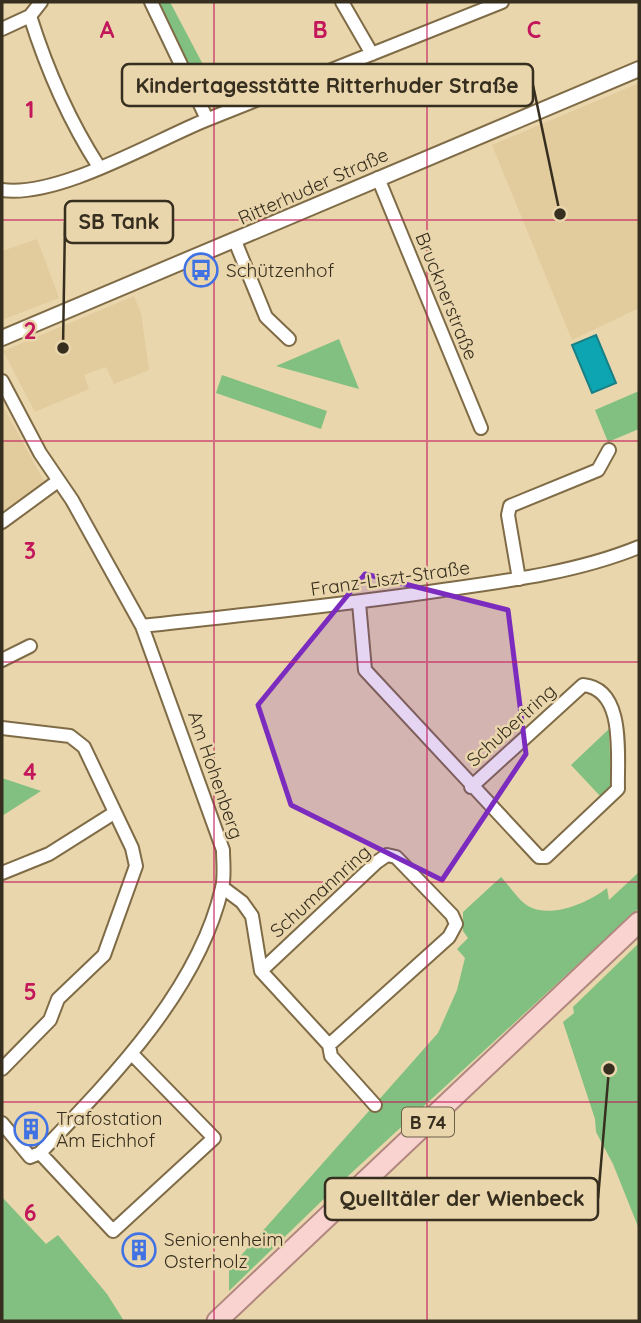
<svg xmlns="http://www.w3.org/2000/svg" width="641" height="1323" viewBox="0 0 641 1323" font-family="Quicksand,sans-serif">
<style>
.built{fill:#e2cb9c}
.green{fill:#81c080}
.water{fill:#0da5b1;stroke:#198185;stroke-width:2}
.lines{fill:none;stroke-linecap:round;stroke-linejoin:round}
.minor-casing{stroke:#7f6c47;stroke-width:16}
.tertiary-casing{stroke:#7f6c47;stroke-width:18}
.primary-casing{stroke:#b1867e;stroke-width:23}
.minor{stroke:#fff;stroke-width:12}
.tertiary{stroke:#fff;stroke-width:14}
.primary{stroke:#f8d3d0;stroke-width:19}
.marked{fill:#7b2cbf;fill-opacity:0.2;stroke:#7b2cbf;stroke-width:5;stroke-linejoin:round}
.grid{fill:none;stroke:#c2185b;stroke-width:2;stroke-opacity:0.55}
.labels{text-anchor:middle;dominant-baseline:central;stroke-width:5;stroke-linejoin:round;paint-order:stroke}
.shield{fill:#ead6ad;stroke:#6c6049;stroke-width:2}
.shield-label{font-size:18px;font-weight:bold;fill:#362e1e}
.street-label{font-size:19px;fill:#362e1e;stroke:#ead6ad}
.poi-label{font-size:19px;fill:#362e1e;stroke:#ead6ad;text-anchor:start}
.grid-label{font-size:23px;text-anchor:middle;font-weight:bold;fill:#c2185b;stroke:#ead6ad;stroke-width:5;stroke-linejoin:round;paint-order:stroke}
.leader{fill:none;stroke:#362e1e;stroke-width:2.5}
.callout-dot{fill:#362e1e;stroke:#ead6ad;stroke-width:2.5}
.callout{fill:#ead6ad;stroke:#362e1e;stroke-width:2.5}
.callout-label{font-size:21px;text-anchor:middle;font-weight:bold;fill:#362e1e}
</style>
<rect width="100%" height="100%" fill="#ead6ad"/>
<path class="built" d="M639,83V308L572,340L492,145Z
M37,239L59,298L2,320V251Z
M134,296L141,313L149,370L114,384L106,367L84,375L89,389L35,412L3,351Z
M2,404L46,485L2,516Z"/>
<path class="green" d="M153,2H170L218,93L206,95L197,92Z
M339,339L359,389L276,366Z
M222,375L327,411L321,429L216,393Z
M639,391V429L608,442L595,410Z
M609,729L611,787L601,797L571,765Z
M2,778L41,791L2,816Z
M639,872V908L334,1189L229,1291V1269L438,1033L457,990L465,958L457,949L468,938L463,931V912L501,877C509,885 518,900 528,906C551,919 588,903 607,888L609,900Z
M639,943V1229L613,1164L596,1132L595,1119L563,1022L574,1013L573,1007Z
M2,1197L46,1244L58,1235L107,1294L124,1321H2Z"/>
<path class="water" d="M596,335L616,383L592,393L572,345Z"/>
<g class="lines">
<defs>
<path id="minor" d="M151,2L207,119
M342,2L372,54
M30,16C47,70 68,119 99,167
M2,29L30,16L41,2
M378,178L481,428
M2,190C58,198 152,142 206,120C304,80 404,42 502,2
M235,241L266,317L289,339
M2,381L40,453L72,500L142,626L223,850C223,862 225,876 222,888C198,991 111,1079 40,1153L30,1157L2,1123
M2,522L58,481
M519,579L508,515L510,506L598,470L609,450
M359,603L365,670L539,857H546L618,789C617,756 626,689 583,685L471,787
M142,626C243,615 343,605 443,590C508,581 578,572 639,547
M2,660L30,646
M2,728L70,736L84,747L132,848L136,866L104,955L58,999L50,1020L2,1069
M2,873L49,854L114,813
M222,887L242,902L252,916L261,971L329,1045L331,1056L375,1105
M261,971L377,862L387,855L396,857L452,915L456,924L449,937L329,1045
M40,1153L113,1231L214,1138L132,1054"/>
<path id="tertiary" d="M2,338L639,69"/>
<path id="primary" d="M217,1321L639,922"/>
</defs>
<use href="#minor" class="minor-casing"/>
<use href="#tertiary" class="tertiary-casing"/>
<use href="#primary" class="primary-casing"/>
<use href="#minor" class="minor"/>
<use href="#tertiary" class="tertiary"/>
<use href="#primary" class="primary"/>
</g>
<path class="marked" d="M365,574L508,610L526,754L442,880L291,805L258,705Z"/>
<path class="grid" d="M214,2V1321M427,2V1321M2,220H639M2,441H639M2,662H639M2,882H639M2,1102H639"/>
<defs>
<symbol id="bus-ring" viewBox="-11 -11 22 22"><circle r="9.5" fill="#ead6ad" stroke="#4172e3" stroke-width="1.5"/><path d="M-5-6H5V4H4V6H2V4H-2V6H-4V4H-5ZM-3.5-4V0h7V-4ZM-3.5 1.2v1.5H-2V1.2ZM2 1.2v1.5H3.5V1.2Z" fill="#4172e3"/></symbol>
<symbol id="building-ring" viewBox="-11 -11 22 22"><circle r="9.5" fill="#ead6ad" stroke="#4172e3" stroke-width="1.5"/><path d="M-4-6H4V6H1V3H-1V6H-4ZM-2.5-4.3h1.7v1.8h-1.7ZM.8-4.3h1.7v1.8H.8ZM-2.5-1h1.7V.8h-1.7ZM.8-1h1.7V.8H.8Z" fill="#4172e3"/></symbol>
</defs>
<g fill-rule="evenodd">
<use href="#bus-ring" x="182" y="251" width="38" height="38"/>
<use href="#building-ring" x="12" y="1110" width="38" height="38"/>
<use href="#building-ring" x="120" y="1231" width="38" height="38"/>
</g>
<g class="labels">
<rect class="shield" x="402" y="1107.5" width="52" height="29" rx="5"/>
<g class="shield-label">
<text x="428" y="1122">B 74</text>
</g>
<g class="street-label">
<text transform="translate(313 186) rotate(-24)">Ritterhuder Straße</text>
<text transform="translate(447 296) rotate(68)">Brucknerstraße</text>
<text transform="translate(390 578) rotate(-8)">Franz-Liszt-Straße</text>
<text transform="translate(511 725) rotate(-42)">Schubertring</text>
<text transform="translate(216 775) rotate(71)">Am Hohenberg</text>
<text transform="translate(320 891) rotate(-42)">Schumannring</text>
</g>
<g class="poi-label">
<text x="226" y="270">Schützenhof</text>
<text x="56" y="1118">Trafostation<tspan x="56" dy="22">Am Eichhof</tspan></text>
<text x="164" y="1239">Seniorenheim<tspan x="164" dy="22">Osterholz</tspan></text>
</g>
</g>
<g class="grid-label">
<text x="107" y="38">A</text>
<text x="320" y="38">B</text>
<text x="534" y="38">C</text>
<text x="30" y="118">1</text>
<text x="30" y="339">2</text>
<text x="30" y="559">3</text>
<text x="30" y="780">4</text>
<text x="30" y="1000">5</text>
<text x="30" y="1221">6</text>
</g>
<path class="leader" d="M560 214L533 85M63 348L65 222M609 1069L598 1199"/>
<g class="callout-dot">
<circle cx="560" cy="214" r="7"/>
<circle cx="63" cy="348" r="7"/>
<circle cx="609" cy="1069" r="7"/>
</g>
<g class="callout">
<rect x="122" y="64" width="411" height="42" rx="7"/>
<rect x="65" y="201" width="108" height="42" rx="7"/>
<rect x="325" y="1178" width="273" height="42" rx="7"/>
</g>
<g class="callout-label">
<text x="327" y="93">Kindertagesstätte Ritterhuder Straße</text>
<text x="119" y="229">SB Tank</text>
<text x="462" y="1206">Quelltäler der Wienbeck</text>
</g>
<rect width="641" height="1323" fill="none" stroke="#362e1e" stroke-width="7"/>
</svg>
